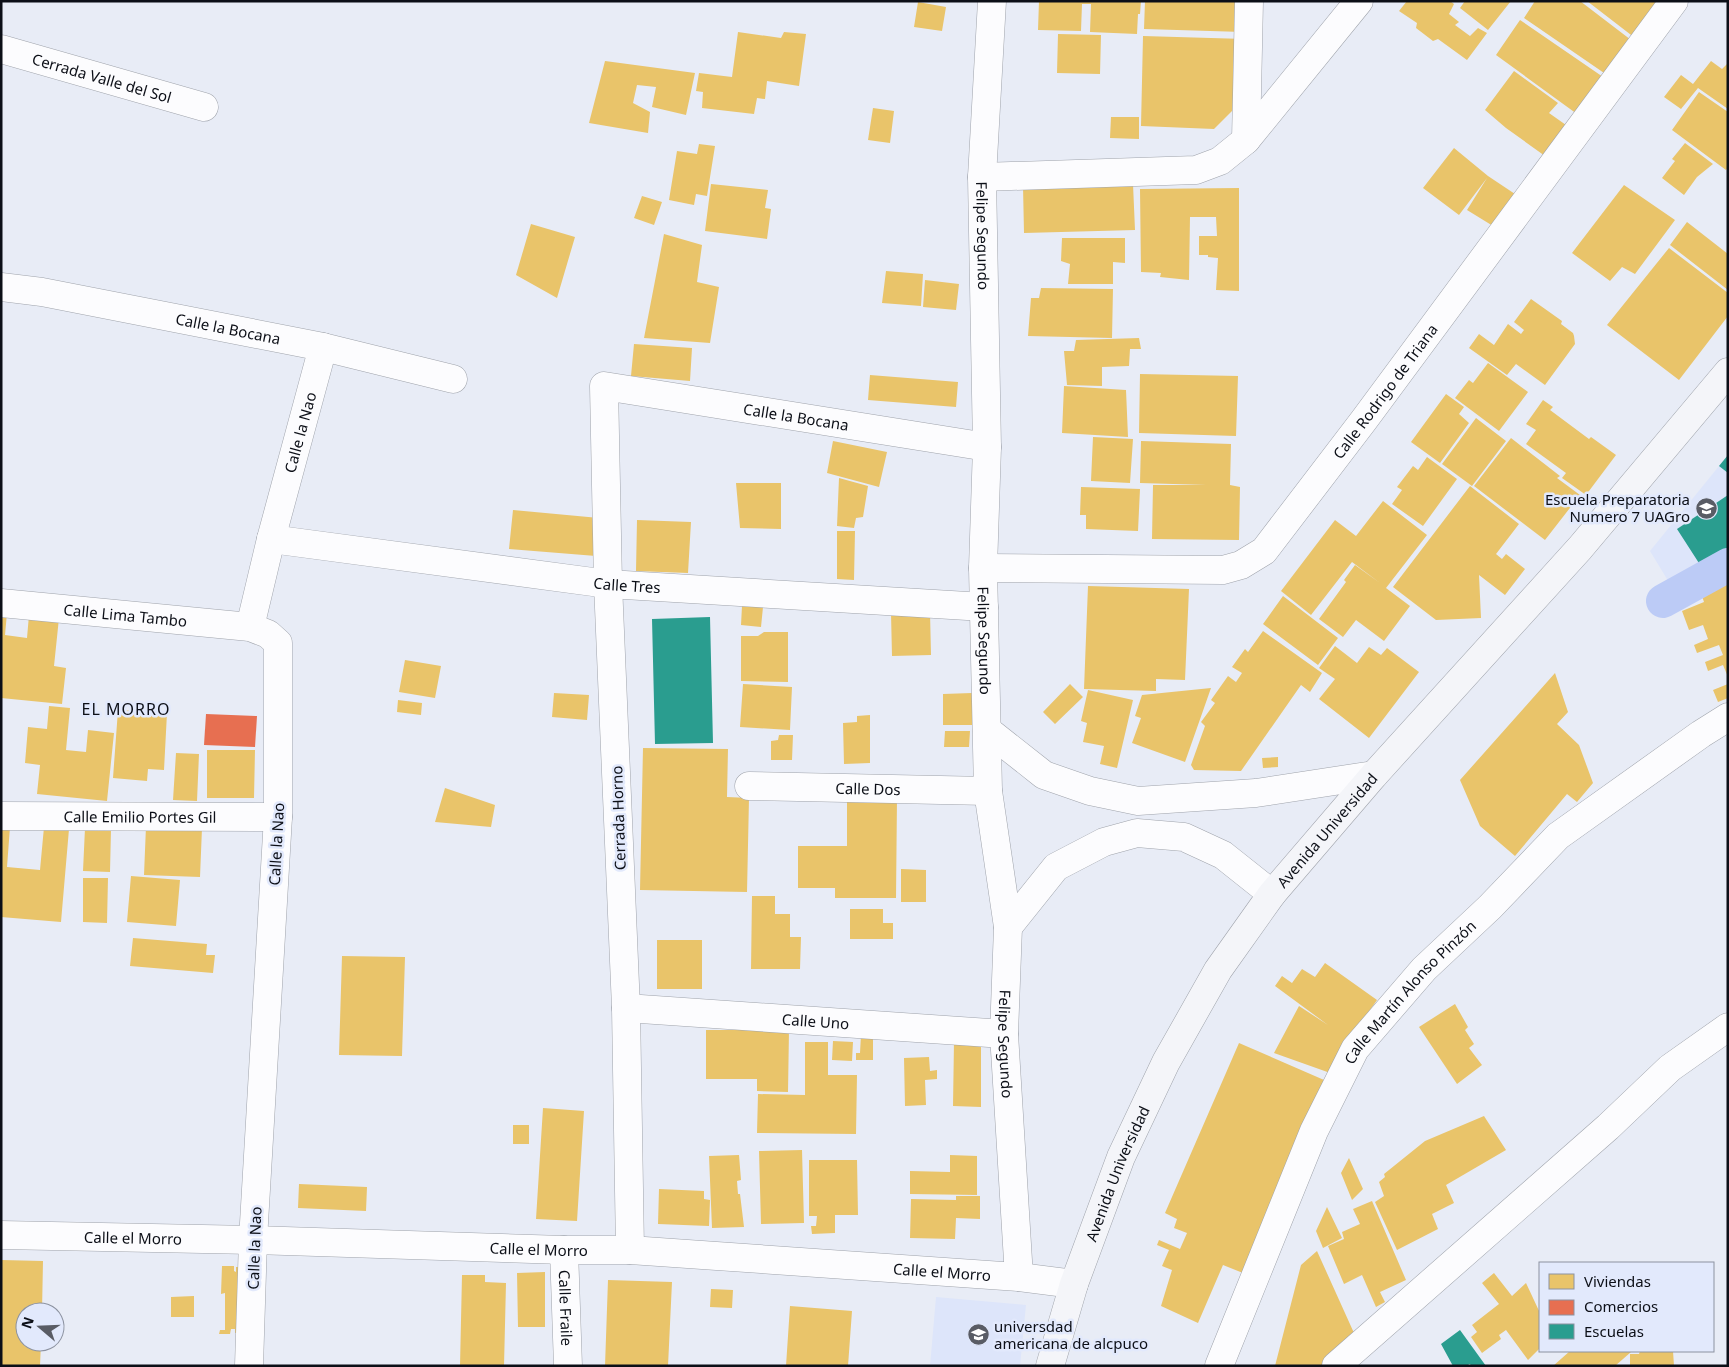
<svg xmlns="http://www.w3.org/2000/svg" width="1729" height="1367" viewBox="0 0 1729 1367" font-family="'Noto Sans',sans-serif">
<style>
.built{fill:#dde5fa}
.homes{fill:#e9c46a}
.shops{fill:#e76f51}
.schools{fill:#2a9d8f}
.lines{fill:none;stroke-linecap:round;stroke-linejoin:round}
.canal{stroke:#bccbf6;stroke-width:34}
.street-casing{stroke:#9fa3ab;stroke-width:29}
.secondary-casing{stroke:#9fa3ab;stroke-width:29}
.street{stroke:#fcfcfe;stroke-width:28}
.secondary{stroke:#f4f5f9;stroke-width:28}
.labels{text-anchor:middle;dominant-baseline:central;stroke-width:5;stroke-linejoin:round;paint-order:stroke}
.street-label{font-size:15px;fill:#0c0f17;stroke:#e2e9fc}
.poi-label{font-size:15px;fill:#0c0f17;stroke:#e2e9fc;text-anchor:end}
.neighbourhood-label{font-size:16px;letter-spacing:1px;fill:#0c0f17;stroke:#e2e9fc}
</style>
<rect width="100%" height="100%" fill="#e8ecf6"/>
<path class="built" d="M1728,455V553L1670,584L1650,551Z
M936,1297L1026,1305L1020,1366H930Z"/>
<path class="homes" d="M1039,1H1141L1140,14H1138L1137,34L1090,32L1091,4H1082L1081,31L1038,30Z
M1145,1H1244L1243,32L1144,29Z
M1407,1H1450L1454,4L1449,14L1459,22L1455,25L1470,36L1478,28L1487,33L1467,60L1438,39L1433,41L1416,28L1417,23L1399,11Z
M1465,1H1511L1488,30L1460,8Z
M1535,1H1580L1635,43L1607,75L1524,18Z
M1587,1H1663L1635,38Z
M918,2L946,7L942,31L914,27Z
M1520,20L1606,79L1577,114L1496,55Z
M738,32L781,38L784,32L806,34L799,86L767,81L765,99L757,98L754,114L702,108L703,92L696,91L699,73L732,77Z
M1058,34L1101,35L1100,74L1057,73Z
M1143,36L1245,39L1243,100L1214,129L1141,126Z
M605,61L695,73L686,115L652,107L656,87L637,85L633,103L650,112L648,133L589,123Z
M1711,61L1722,69L1728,63V109L1698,88L1681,109L1664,97L1681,75L1693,84Z
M1514,71L1558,103L1549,113L1566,125L1545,156L1506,128L1485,110Z
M1699,92L1728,112V167L1726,170L1672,130Z
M873,108L894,111L890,143L868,140Z
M1111,117H1139V139L1110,138Z
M1685,143L1713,164L1697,177L1684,195L1662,178L1675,161L1672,159Z
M699,144L715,146L707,196L696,194L694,205L669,200L677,151L697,154Z
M1454,148L1488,176L1515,194L1493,226L1467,210L1487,178L1459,215L1423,188Z
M711,184L768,190L765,208L771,209L767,239L705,231Z
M1133,184L1135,230L1024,233L1023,186Z
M1624,185L1675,220L1635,274L1622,267L1610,281L1572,253Z
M1239,188V291L1216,290L1218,258L1208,257V255H1199V236H1217L1216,217H1190L1189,280L1160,277L1161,273L1141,272L1140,189Z
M642,196L662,202L654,225L634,218Z
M1687,222L1728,254V290L1670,245Z
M531,224L575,237L557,298L516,275Z
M664,234L702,245L697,282L719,287L710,343L644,338Z
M1062,238H1125V263L1113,262V284H1068L1070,264L1061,261Z
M1669,248L1728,293V316L1679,380L1607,325Z
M886,271L923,274L921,306L882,303Z
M925,280L959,284L956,310L923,307Z
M1041,288L1113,289L1112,338L1028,336L1031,298H1039Z
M1531,299L1562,321L1561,324L1573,333L1574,336L1575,344L1545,385L1516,364L1507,375L1469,348L1479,334L1494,345L1508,324L1521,334L1524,330L1514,322Z
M1139,338L1141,349H1130L1129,366L1102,367V386L1067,385L1064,351H1074L1076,340Z
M634,344L692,348L690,381L631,376Z
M1488,363L1528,392L1499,431L1455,398L1469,380L1473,383Z
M1140,374L1238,376L1236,436L1139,433Z
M870,375L958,382L956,407L868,400Z
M1064,386L1126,390L1128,437L1062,433Z
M1446,394L1464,407L1459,414L1469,423L1440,463L1411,442Z
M1543,400L1553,407L1550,410L1589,439L1591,437L1616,455L1586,495L1562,478L1566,473L1526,444L1536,430L1526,424Z
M1476,418L1506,441L1472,486L1442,464Z
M1093,437L1133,439L1130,483L1091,481Z
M1511,438L1560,476L1557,478L1580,495L1545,540L1474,486Z
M833,441L887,452L879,487L827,473Z
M1141,441L1231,444L1230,485L1240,487L1239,540L1152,539L1153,485H1206L1140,483Z
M1427,457L1457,479L1423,526L1392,504L1402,490L1397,487L1413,466L1418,470Z
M839,478L868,486L863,517L856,518L854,528L837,526Z
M736,483H781V529L740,528Z
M1470,486L1519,524L1496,554L1502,559L1506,554L1525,569L1505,595L1479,575L1481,618L1436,620L1393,587Z
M1081,487L1140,489L1138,531L1086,529V515H1080Z
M1383,501L1427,535L1386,588L1410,606L1384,641L1356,620L1343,637L1319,619L1346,582L1344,580L1355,565L1380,583L1352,562L1311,615L1281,591L1335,520L1356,536Z
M513,510L599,518L596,556L509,549Z
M637,520L691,522L688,573L636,571Z
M837,531H855L854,580L837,579Z
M1728,573V677L1723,665L1708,671L1705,662L1723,655L1719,645L1697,653L1694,645L1708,639L1703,625L1689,630L1682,611L1704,602L1700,590L1720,583L1722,575Z
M1088,586L1189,589L1185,680L1156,679V691L1084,689Z
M1283,596L1338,638L1318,665L1263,624Z
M742,606L763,607L761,627L741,625Z
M1,612L7,613L5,635L27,638L29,615L59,618L54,666L66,668L62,704L1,698Z
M930,612L931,655L892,656L891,613Z
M1263,631L1322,673L1310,692L1301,685L1241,771L1194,770L1191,765L1205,726L1201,722L1215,703L1211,700L1228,676L1236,682L1242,673L1232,667L1245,649L1248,652Z
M764,632H788V682L741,681V636H758Z
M1335,646L1357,663L1369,647L1381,655L1387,648L1419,672L1369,738L1319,699L1335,679L1319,668Z
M405,660L441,666L435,698L399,692Z
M1555,673L1568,712L1557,724L1579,745L1593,783L1577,802L1567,794L1515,856L1480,826L1460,780Z
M743,684L792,687L790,730L740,727Z
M1070,684L1083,697L1055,724L1043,712Z
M1728,684V698L1718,702L1713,690Z
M1211,688L1185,762L1132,743L1141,718L1135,716L1142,695Z
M1088,690L1133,700L1117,768L1100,764L1104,746L1083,742L1087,723L1081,721Z
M554,693L589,695L587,720L552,717Z
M972,693V725H943V694Z
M398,700L422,703L421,715L397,712Z
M49,706L70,708L66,750L86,752L88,730L114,733L107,801L37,794L40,765L25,763L28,727L47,729Z
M118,710L167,713L164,770L148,769L147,781L113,778Z
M870,715V763L844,764L843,723L857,722V716Z
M945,731H970L969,747H944Z
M779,735H793L792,760H771V741L778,740Z
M643,748L728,749L727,797L749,798L747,892L640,890Z
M207,750H255L254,798H207Z
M176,753L199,754L197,801L173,800Z
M1278,757V767L1263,768L1262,758Z
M445,788L495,805L491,827L435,822Z
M847,797L897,798L896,898H835V888H798V846H847Z
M1,826L10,827L7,867L40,870L44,827L69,829L61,922L1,917Z
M146,826L202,828L200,877L144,875Z
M85,828L111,829L110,872L83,871Z
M901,869L926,870V902H901Z
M131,876L180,880L176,926L127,922Z
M83,878H108L107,923L83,922Z
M752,896H775V914H790V937H801L800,969H751Z
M850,909H883V923H893V939H850Z
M133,938L207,944L206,955H215L213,973L130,966Z
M657,940H702V989H657Z
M342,956L405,957L402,1056L339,1055Z
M1325,963L1377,1000L1349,1040L1333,1074L1274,1053L1299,1006L1328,1025L1275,986L1282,976L1292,983L1302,969L1315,977Z
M1455,1004L1468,1027L1465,1030L1474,1044L1469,1048L1482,1065L1457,1084L1419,1027Z
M706,1030H789L788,1092L757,1091V1079H706Z
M861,1035H873V1060H856V1053H860Z
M981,1040V1107L953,1106L954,1041Z
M833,1041L853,1042L852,1061L832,1060Z
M805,1042H828V1075H857L856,1134L757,1133L758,1094L805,1095Z
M1239,1043L1331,1083L1248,1275L1223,1265L1198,1323L1161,1306L1172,1270L1162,1266L1169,1250L1157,1245L1159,1240L1180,1249L1187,1233L1174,1228L1177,1219L1165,1213Z
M929,1057L930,1071L937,1070V1079L925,1080L926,1105L905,1106L904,1058Z
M543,1108L584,1111L577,1221L536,1219Z
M1484,1116L1506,1150L1446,1185L1454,1203L1432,1214L1438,1229L1397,1250L1375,1202L1384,1196L1379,1182L1385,1177L1384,1174L1425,1141Z
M513,1125H529V1144H513Z
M802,1150L804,1223L761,1224L759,1151Z
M739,1155L741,1180L737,1181L738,1194H740L744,1227L712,1228L709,1156Z
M950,1155L977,1156V1195L910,1194V1171L950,1172Z
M1349,1158L1363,1189L1352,1200L1341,1173Z
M809,1160H857L858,1215H835V1233L812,1234L811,1226H816L817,1216H809Z
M299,1184L367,1187L366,1211L298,1208Z
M659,1189L704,1191V1199L710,1200L709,1226L658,1224Z
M956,1196H980V1219L956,1218L955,1239L910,1238L911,1199L956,1200Z
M1372,1201L1406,1280L1380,1292L1385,1302L1376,1307L1362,1275L1344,1284L1328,1246L1344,1239L1342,1232L1360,1224L1353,1209Z
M1327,1207L1342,1238L1323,1248L1316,1231Z
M1317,1251L1354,1333L1321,1366H1275L1301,1265Z
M1,1260L43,1261L42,1312H25V1342H41L40,1366H1Z
M222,1266H234V1271L236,1272V1267H241V1332L235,1333V1329H231L230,1334H219L220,1330H225V1293L221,1294Z
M545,1272V1327H518L517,1273Z
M1494,1273L1512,1296L1526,1283L1540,1313V1348L1528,1360L1506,1330L1499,1335L1501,1339L1482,1353L1471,1337L1477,1332L1472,1325L1499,1304L1482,1283Z
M462,1275H485V1282L506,1283L504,1366H460Z
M608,1280L672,1282L668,1366H605Z
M711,1289L733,1290L732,1308L710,1307Z
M194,1296V1317H171V1297Z
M790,1306L852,1311L848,1366H786Z
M1570,1351H1629L1631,1352L1615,1366H1553Z
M1640,1351H1673L1674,1366H1630V1354H1639Z"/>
<path class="shops" d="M206,714L257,716L255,747L204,745Z"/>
<path class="schools" d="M1728,455V473L1719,466Z
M1728,495V559L1706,574L1677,529Z
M710,617L713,743L655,744L652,619Z
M1460,1330L1486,1366H1471L1470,1364L1466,1366H1453L1441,1344Z"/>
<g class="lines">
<path class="canal" d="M1663,601L1728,565"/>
<defs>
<g id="street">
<path id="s1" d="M992,1L982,177L987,447L983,568L988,791L1008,927L1004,1034L1019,1277"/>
<path id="s2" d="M1,49L204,107"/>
<path d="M1246,140L1249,1"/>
<path d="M982,177L1196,170L1220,161L1246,140L1359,1"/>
<path id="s3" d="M1,287L42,292L323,347L453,379"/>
<path id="s4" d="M271,539L608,584L984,607"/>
<path id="s5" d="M983,568L1223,570L1241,565L1264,551L1364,420L1674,1"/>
<path id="s6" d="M1,603L250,627L268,634L278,643V817L253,1240L249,1366"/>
<path id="s7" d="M250,627L271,539L323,347"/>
<path d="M987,730L1044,775L1090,791L1138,801L1256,793L1374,775"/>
<path id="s8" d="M749,786L988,791"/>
<path id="s9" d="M1,816L278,817"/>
<path d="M1008,927L1056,867L1104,842L1137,833L1184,837L1223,855L1272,894"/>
<path id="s10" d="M626,1008L1004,1034"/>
<path id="s11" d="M1,1235L253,1240L564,1250H630L1019,1277L1074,1284"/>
<path id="s12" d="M564,1250L568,1366"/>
<path id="s13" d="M630,1250L626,1008L608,584L604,386L987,447"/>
<path id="s14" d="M1219,1366L1314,1131L1355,1049L1424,969L1490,907L1558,836L1701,734L1728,717"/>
<path d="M1336,1366L1608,1127L1670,1068L1728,1027"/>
</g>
<g id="secondary">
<path id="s15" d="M1050,1366L1074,1284L1121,1157L1166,1062L1218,970L1272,894L1374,775L1580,548L1728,372"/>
</g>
</defs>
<use href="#street" class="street-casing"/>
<use href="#secondary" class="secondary-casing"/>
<use href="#street" class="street"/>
<use href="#secondary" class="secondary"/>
</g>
<defs>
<symbol id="school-disc" viewBox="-11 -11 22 22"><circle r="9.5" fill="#595c65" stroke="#e2e9fc"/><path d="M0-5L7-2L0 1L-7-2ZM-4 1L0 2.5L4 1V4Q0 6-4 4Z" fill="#fff"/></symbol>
<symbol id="university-disc" viewBox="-11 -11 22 22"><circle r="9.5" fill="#595c65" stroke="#e2e9fc"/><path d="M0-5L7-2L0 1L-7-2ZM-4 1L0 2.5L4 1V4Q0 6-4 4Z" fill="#fff"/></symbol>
</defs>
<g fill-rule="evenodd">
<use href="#school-disc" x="1694" y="496" width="25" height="25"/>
<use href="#university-disc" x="966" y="1322" width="25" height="25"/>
</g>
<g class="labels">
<g class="street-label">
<text stroke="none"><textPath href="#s2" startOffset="105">Cerrada Valle del Sol</textPath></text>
<text stroke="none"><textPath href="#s1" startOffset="235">Felipe Segundo</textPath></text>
<text stroke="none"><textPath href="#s3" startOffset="231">Calle la Bocana</textPath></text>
<text stroke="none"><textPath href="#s5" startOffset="486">Calle Rodrigo de Triana</textPath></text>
<text stroke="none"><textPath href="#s13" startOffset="1059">Calle la Bocana</textPath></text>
<text stroke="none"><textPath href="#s7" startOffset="201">Calle la Nao</textPath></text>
<text stroke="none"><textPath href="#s4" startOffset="359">Calle Tres</textPath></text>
<text stroke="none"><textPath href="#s6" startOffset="125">Calle Lima Tambo</textPath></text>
<text stroke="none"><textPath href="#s1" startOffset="640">Felipe Segundo</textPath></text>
<text stroke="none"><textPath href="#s8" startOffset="119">Calle Dos</textPath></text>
<text stroke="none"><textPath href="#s9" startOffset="139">Calle Emilio Portes Gil</textPath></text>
<text transform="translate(618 818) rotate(-92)">Cerrada Horno</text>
<text stroke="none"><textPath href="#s15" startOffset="609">Avenida Universidad</textPath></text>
<text transform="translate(276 844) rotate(-87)">Calle la Nao</text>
<text stroke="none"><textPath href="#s14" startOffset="424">Calle Martín Alonso Pinzón</textPath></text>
<text stroke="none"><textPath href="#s10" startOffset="190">Calle Uno</textPath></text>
<text stroke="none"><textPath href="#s1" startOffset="1045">Felipe Segundo</textPath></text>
<text stroke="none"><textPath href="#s15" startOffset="204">Avenida Universidad</textPath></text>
<text stroke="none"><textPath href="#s11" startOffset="132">Calle el Morro</textPath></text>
<text transform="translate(254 1248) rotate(-88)">Calle la Nao</text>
<text stroke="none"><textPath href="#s11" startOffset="538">Calle el Morro</textPath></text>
<text stroke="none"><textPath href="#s11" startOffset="942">Calle el Morro</textPath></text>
<text stroke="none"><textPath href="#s12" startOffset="58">Calle Fraile</textPath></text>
</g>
<g class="poi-label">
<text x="1690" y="499">Escuela Preparatoria<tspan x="1690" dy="17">Numero 7 UAGro</tspan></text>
<text x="994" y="1326" text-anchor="start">universdad<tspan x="994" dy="17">americana de alcpuco</tspan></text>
</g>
<g class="neighbourhood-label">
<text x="126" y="709">EL MORRO</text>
</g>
</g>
<rect width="1729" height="1367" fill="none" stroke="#0c0f17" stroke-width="5"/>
<rect x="1539" y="1262" width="175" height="90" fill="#e2e9fc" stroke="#8c92a0"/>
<rect x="1549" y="1274" width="25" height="15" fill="#e9c46a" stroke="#8c92a0"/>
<text x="1584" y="1287" font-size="15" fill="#0c0f17">Viviendas</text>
<rect x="1549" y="1300" width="25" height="15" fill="#e76f51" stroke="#8c92a0"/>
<text x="1584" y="1312" font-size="15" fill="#0c0f17">Comercios</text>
<rect x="1549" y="1324" width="25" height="15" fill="#2a9d8f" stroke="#8c92a0"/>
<text x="1584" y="1337" font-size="15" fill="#0c0f17">Escuelas</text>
<g transform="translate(40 1327) rotate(289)"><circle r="24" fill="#e2e9fc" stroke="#8c92a0"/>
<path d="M0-4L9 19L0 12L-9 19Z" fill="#595c65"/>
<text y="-8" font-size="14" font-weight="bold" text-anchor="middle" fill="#0c0f17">N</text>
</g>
</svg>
